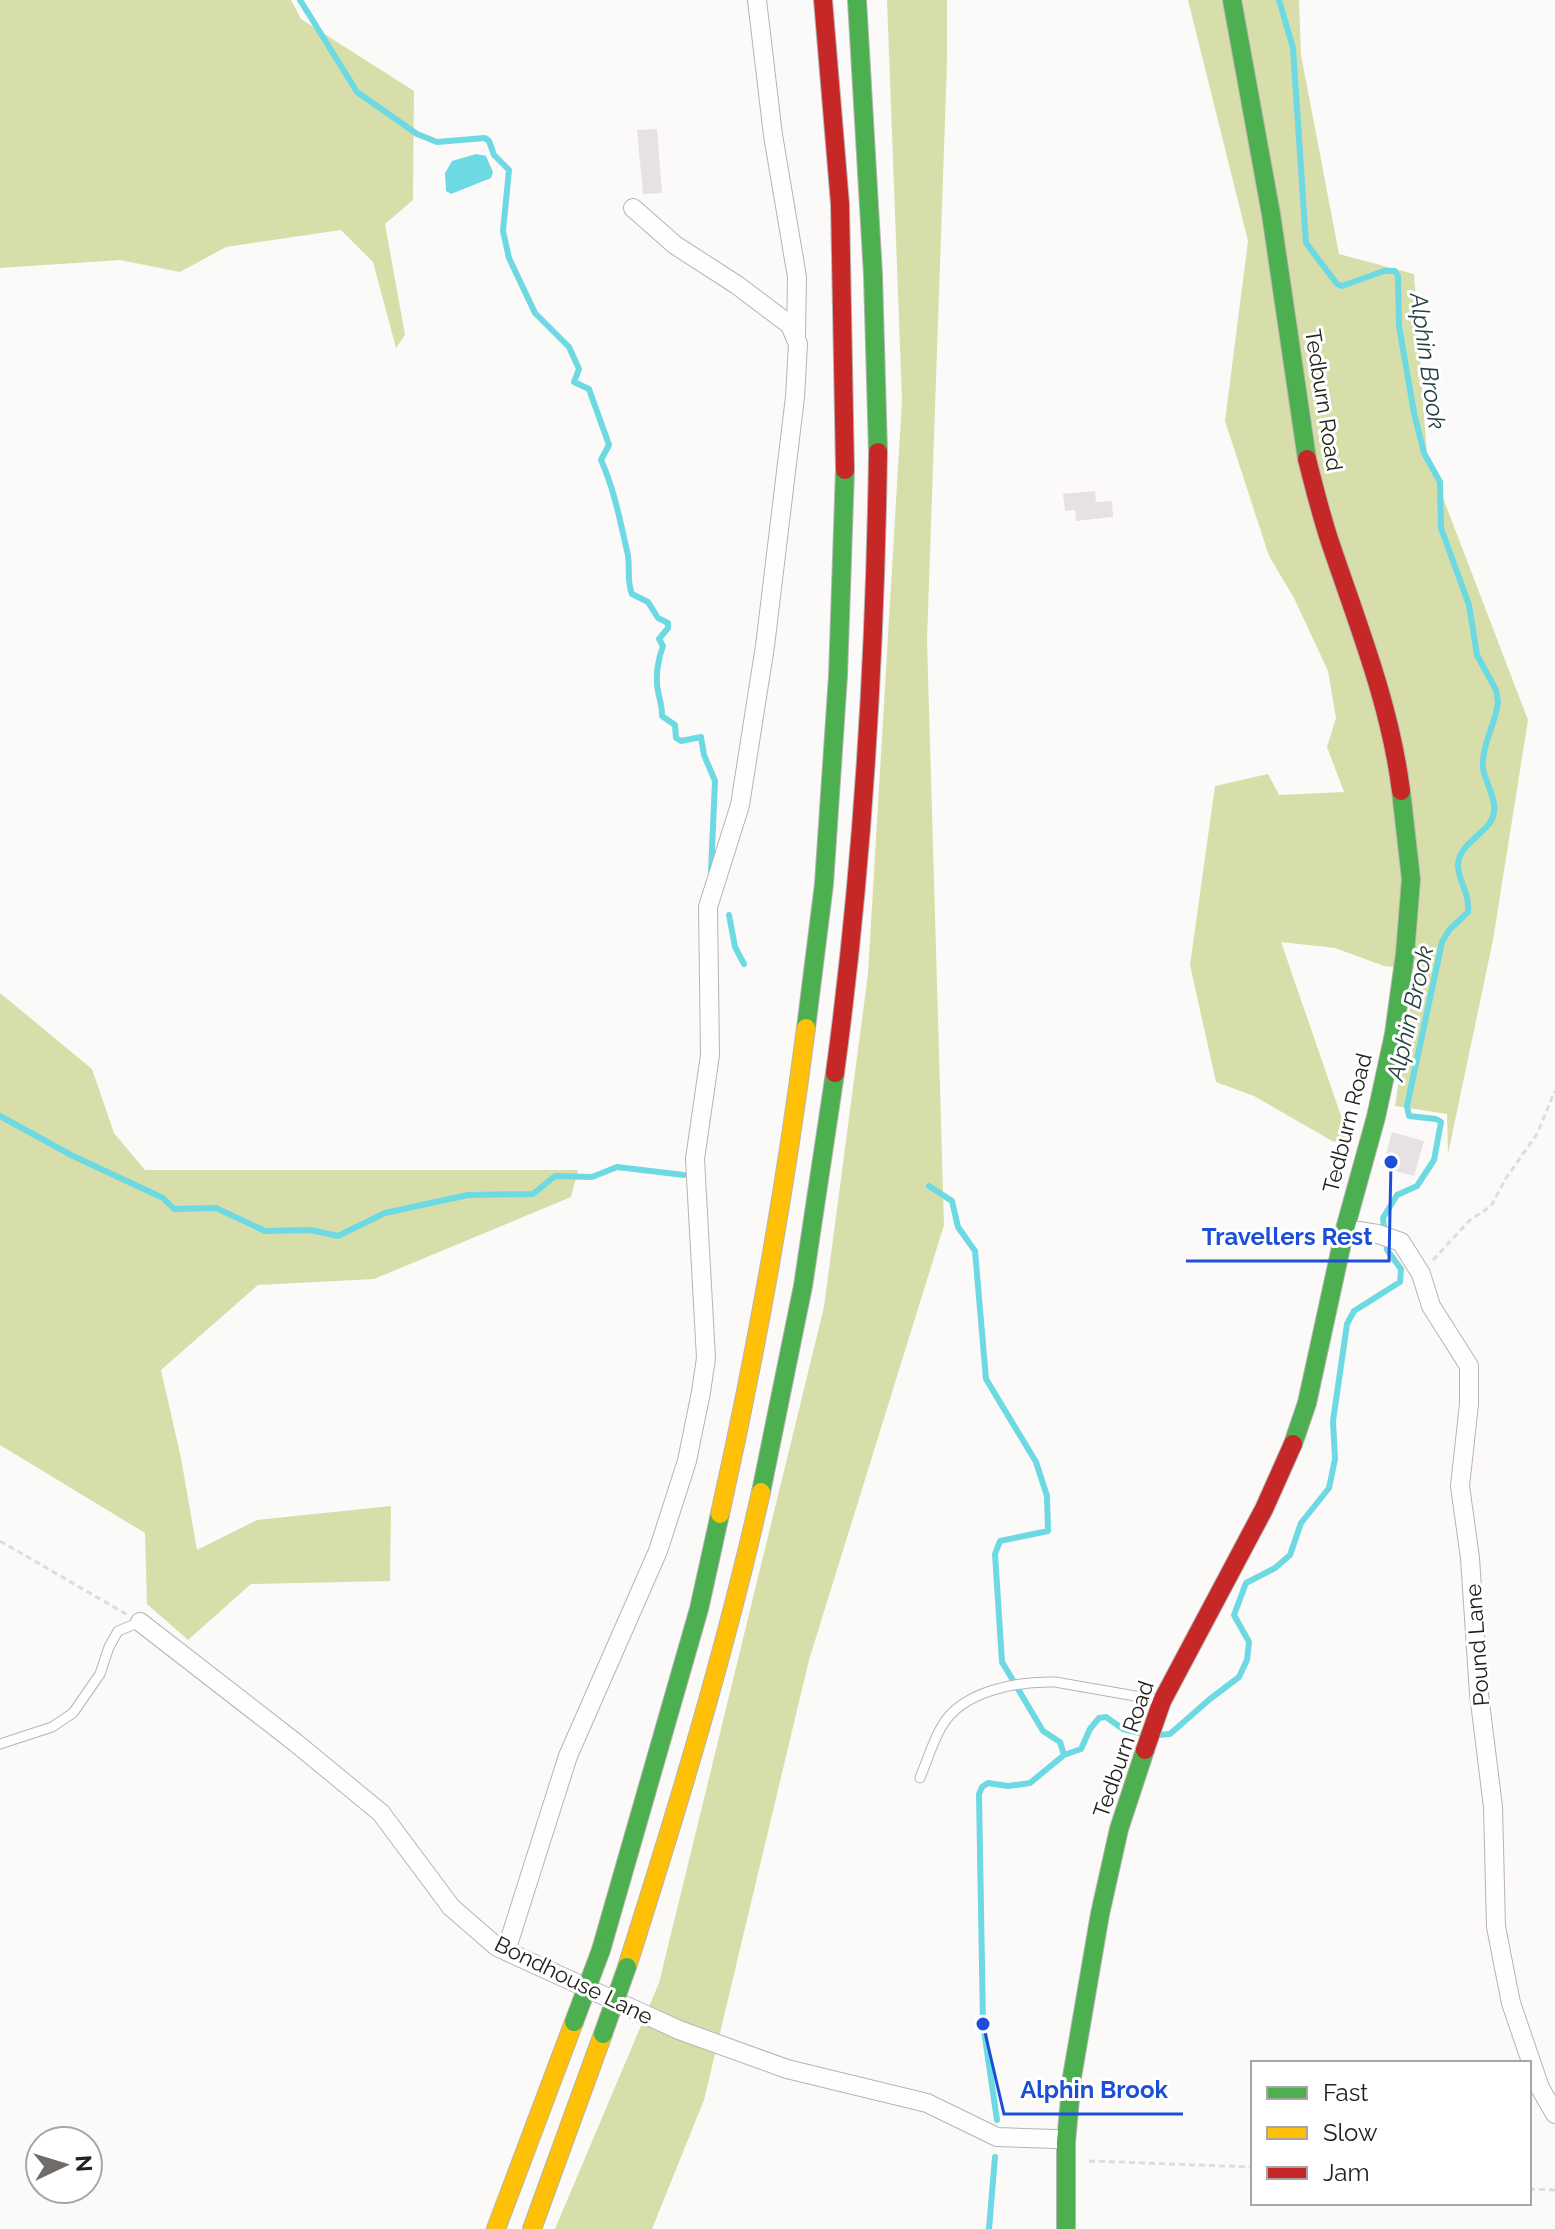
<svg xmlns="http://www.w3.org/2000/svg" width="1555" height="2229" viewBox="0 0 1555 2229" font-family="Raleway,sans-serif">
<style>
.forest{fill:#d8dea9}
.water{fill:#6cd9e3}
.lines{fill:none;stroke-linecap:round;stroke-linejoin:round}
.stream{stroke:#6cd9e3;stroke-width:6}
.building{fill:#e5e1e5}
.lane-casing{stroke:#b7b4b2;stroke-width:11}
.street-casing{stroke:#b7b4b2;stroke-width:20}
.fast-casing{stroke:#b7b4b2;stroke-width:20}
.slow-casing{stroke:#b7b4b2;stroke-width:20}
.jam-casing{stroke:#b7b4b2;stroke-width:20}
.path{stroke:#ddd;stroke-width:3;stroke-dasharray:6 4;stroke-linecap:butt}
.lane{stroke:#fffefe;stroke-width:9}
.street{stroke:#fffefe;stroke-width:18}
.fast{stroke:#4caf50;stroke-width:18}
.slow{stroke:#ffc107;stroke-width:18}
.jam{stroke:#c62828;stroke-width:18}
.fast-bridge-casing{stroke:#c2b8b1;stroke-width:20;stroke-linecap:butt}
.fast-bridge{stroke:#4caf50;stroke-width:18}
.labels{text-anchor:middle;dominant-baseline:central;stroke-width:6;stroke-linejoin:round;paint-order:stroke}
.street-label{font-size:22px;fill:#25201c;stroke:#fff}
.water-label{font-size:24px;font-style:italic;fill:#253e40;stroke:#fff}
.leader{fill:none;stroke:#1d4ed8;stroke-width:3}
.callout-dot{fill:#1d4ed8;stroke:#fff;stroke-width:3}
.callout-label{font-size:24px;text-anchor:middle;font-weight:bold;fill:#1d4ed8;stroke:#fff;stroke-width:6;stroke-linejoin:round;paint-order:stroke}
</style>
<rect width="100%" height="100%" fill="#fcfaf9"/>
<path class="forest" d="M0,0H291L301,19L414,91L413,200L385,224L405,335L396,348L373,262L341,230L226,247L180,272L120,260L0,268Z
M887,0H947V62L927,640L944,1225L809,1660L704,2100L652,2229H555L659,1983L824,1307L868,974L902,400Z
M1188,0H1299L1301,55L1339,254L1414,274L1427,456L1528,720L1493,940L1448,1154L1447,1114L1395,1106L1416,969L1384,966L1335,948L1281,942L1348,1136L1334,1142L1254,1096L1216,1082L1190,965L1215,786L1268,774L1279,795L1344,792L1327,747L1336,718L1328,671L1294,598L1269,556L1225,421L1248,241Z
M0,993L92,1069L114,1133L145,1170H578L571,1197L374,1279L258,1285L161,1370L181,1458L197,1550L257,1520L391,1506L390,1581L251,1584L188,1640L147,1604L145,1533L0,1445Z"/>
<path class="water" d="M476,154L486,156L493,172L491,178L451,194L446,191L445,173L452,161Z"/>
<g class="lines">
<path class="stream" d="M300,0L357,92L417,134L437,142L485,138L489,141L494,155L509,170L503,231L509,258L535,313L569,347L579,369L574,382L589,389L609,445L601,460C614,489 620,520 627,551C631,565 626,580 632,594L648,602L658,618L668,623V628L659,639L663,646C658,659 655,677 658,691C660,703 662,703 662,716L675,725L676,738L681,741L701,737L704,755L715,781L711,872
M729,915L735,947L744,964
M0,1116L71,1155L163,1198L174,1209L216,1208L265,1231L310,1230L338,1236L385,1213L468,1195L533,1194L555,1176L592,1177L617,1167L684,1175
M929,1186L952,1201L958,1227L975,1251L986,1379L1036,1462L1047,1496L1048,1531L1000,1541L995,1554L1002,1662L1043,1731L1060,1742L1064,1755
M1159,1735L1170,1734L1210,1699L1239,1677L1247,1660L1249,1642L1234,1615L1246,1583L1275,1568L1290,1555L1301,1523L1329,1488L1335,1459L1333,1421L1347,1324L1354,1311L1400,1282L1401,1269L1387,1250L1383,1218L1397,1195L1417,1186L1434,1160L1441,1122L1436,1119L1409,1116L1407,1106L1442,942L1449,930L1468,912C1470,893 1458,881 1458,865C1459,845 1482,836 1491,821C1501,804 1485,784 1483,768C1481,746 1496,723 1498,702L1496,690L1477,655L1469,605L1441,528L1440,482L1424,453L1414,413L1399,326L1398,276L1395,271H1384L1342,286L1337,284L1306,243L1293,48L1279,0
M997,2120L983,2024L979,1794L982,1787L988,1783L1008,1786L1030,1783L1064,1755L1081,1749L1090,1729L1099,1718L1106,1717L1123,1729L1144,1734
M989,2229L995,2157"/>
</g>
<path class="building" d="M657,129L662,193L643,194L637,130Z
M1095,491L1096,502L1112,501L1113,517L1076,521L1075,510L1065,511L1063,494Z
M1392,1132L1424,1141L1414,1176L1382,1168Z"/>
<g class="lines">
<defs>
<path id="lane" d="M0,1744L52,1727L73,1713L100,1674L109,1647L118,1631L140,1622
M920,1778C927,1761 933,1741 942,1726C962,1691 1017,1681 1055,1682L1158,1700"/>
<path id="street" d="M757,0L773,135L797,277L796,336
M1345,1229L1378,1234L1401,1242L1421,1274L1431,1306L1469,1366V1404L1460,1486L1470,1558L1479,1694L1493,1807L1496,1927L1511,2003L1540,2088L1555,2114
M140,1622L296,1743L381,1813L451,1907L497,1947L679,2030L787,2069L927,2103L997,2137L1056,2139L1066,2142
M506,1951L568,1756L658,1551L687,1461L701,1392L706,1358L695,1159L710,1055L708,907L740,805L765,646L795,397L798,344L790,325L737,285L675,245L633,208"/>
<path id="fast" d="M857,0L873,275L878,452
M1232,0L1271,214L1307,459
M806,1028L824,884L838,676L845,470
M1293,1444L1307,1403L1345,1229L1376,1117L1394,1034L1405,954L1411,879L1401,791
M761,1492L803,1286L835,1073
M601,1950L699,1609L720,1514
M1066,2229V2142L1072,2077L1100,1914L1119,1829L1145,1750"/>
<path id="slow" d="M720,1514C756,1353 785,1192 806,1028
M627,1967C677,1810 725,1653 761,1492
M496,2229L574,2022
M532,2229L603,2034"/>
<path id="jam" d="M823,0L840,204L845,470
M1307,459C1314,487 1321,515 1330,542C1358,625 1390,704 1401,791
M835,1073C863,867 875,660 878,452
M1145,1750L1162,1701L1264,1509L1293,1444"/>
</defs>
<use href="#lane" class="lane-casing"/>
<use href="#street" class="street-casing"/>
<use href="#fast" class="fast-casing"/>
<use href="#slow" class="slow-casing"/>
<use href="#jam" class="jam-casing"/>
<path class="path" d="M1433,1260L1469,1221L1491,1206L1506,1178L1537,1134L1555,1091
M0,1541L126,1614
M1089,2161L1253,2167
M1529,2189L1555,2190"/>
<use href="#lane" class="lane"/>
<use href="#street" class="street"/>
<use href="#fast" class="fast"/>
<use href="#slow" class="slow"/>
<use href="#jam" class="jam"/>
<defs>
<path id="fast-bridge" d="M574,2022L601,1950
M603,2034L627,1967"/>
</defs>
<use href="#fast-bridge" class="fast-bridge-casing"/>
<use href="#fast-bridge" class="fast-bridge"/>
</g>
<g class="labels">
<g class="street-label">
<text transform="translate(1324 400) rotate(81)">Tedburn Road</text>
<text transform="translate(1347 1123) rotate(-76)">Tedburn Road</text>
<text transform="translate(1477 1645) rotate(-94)">Pound Lane</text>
<text transform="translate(1123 1749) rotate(-71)">Tedburn Road</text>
<text transform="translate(574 1980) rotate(26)">Bondhouse Lane</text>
</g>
<g class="water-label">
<text transform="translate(1428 361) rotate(82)">Alphin Brook</text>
<text transform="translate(1410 1013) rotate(-77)">Alphin Brook</text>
</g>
</g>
<path class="leader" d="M1391 1162L1389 1261H1186M983 2024L1004 2114H1183"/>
<g class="callout-dot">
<circle cx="1391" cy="1162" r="8"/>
<circle cx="983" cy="2024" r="8"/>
</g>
<g class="callout-label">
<text x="1287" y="1245">Travellers Rest</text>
<text x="1094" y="2098">Alphin Brook</text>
</g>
<rect x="1251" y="2061" width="280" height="144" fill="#ffffff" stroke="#a8a6a4" stroke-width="2"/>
<rect x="1267" y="2087" width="40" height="12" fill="#4caf50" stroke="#a8a6a4" stroke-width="2"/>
<text x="1323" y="2101" font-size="24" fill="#25201c">Fast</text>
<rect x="1267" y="2127" width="40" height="12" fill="#ffc107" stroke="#a8a6a4" stroke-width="2"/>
<text x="1323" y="2141" font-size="24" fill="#25201c">Slow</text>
<rect x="1267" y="2167" width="40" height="12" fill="#c62828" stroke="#a8a6a4" stroke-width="2"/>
<text x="1323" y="2181" font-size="24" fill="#25201c">Jam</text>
<g transform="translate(64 2165) rotate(86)"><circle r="38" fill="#ffffff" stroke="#a8a6a4" stroke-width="2"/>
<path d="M0-6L14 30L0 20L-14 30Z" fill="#706c69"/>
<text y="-12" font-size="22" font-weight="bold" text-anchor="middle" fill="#25201c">N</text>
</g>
</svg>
